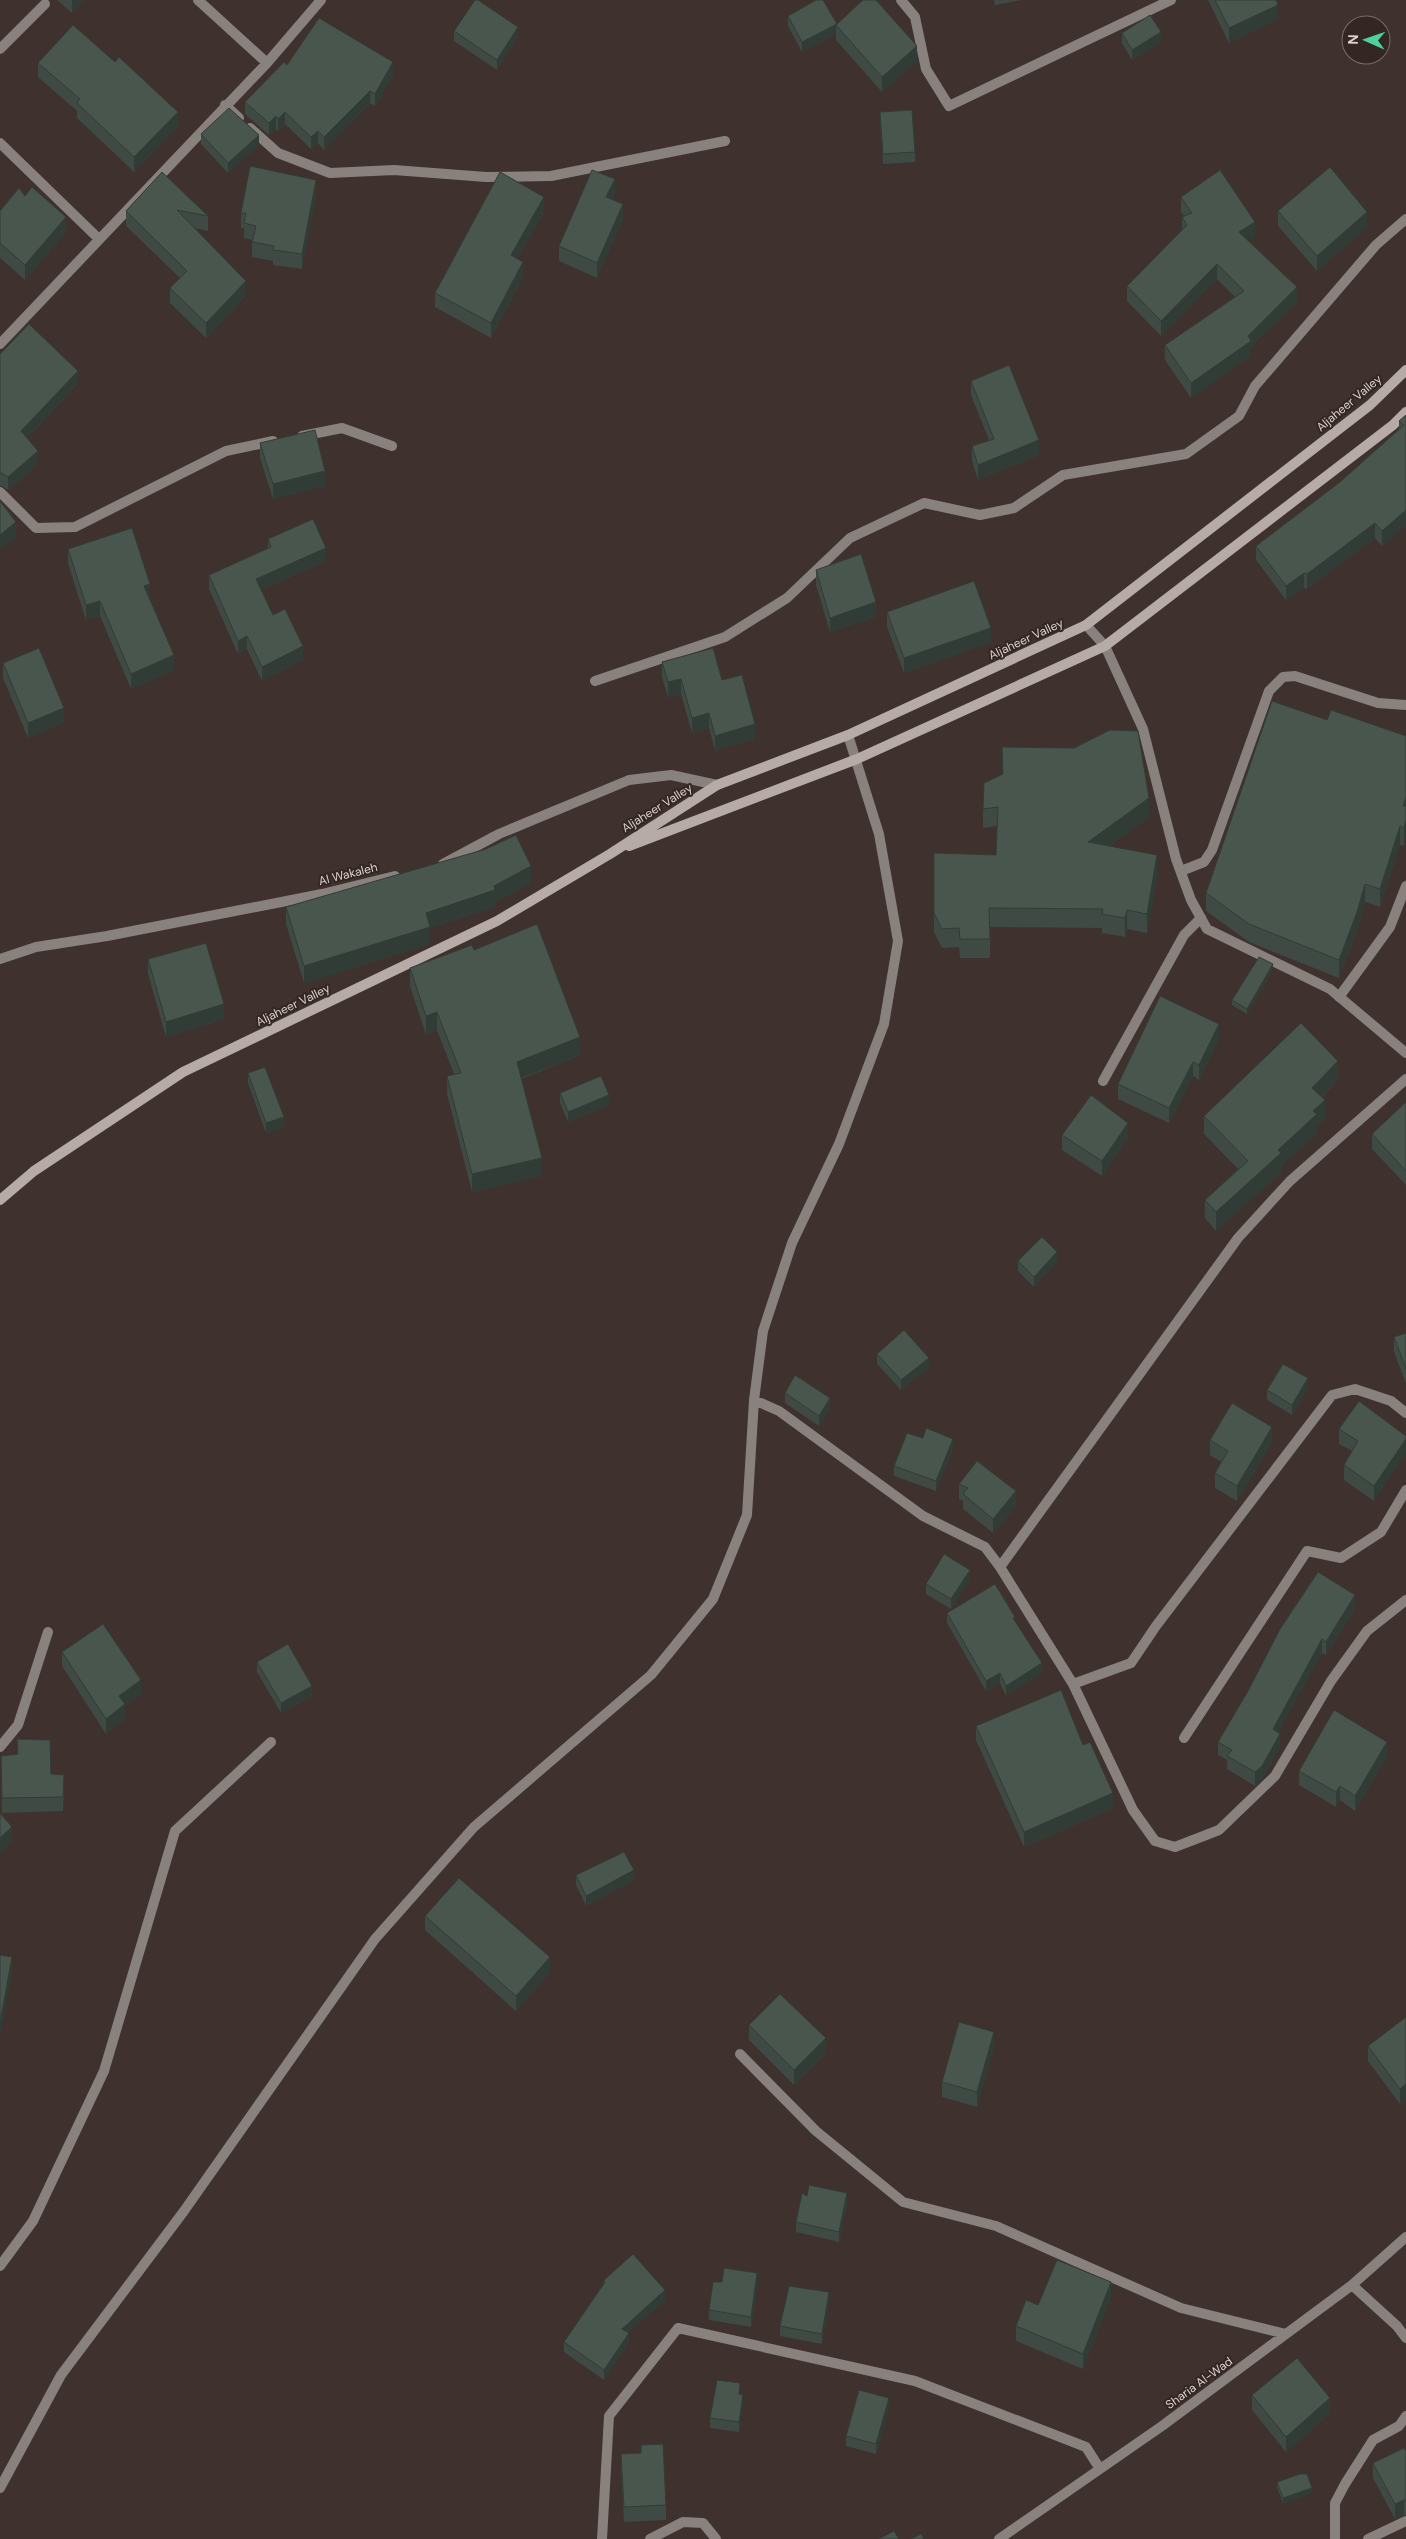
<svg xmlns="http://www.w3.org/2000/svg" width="1406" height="2539" viewBox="0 0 1406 2539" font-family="'DM Sans',sans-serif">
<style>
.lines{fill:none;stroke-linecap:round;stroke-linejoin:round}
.lane{stroke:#88817e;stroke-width:10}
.street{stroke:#88817e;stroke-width:10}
.secondary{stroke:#b7aba8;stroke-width:10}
.wall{fill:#3e4a43}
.shaded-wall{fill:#323c37}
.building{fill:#48564e;stroke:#323c37}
.labels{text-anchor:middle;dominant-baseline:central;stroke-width:4;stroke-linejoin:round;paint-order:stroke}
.street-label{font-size:12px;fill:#dcd3d0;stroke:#342723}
</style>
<rect width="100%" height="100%" fill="#3f312d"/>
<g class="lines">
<path class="lane" d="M1181,871L1204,862L1212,850L1269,691L1283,677L1295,676L1378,703L1406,705
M1339,997L1390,927L1406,886
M1103,1081L1184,935L1201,918
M1184,1738L1307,1551L1341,1558L1381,1532L1406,1490"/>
<path class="street" d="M198,0L267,63
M901,0L915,17L926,69L949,106L1171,0
M0,49L45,4
M225,105L239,118
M250,128L278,153L330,173L394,170L486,177L551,176L725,141
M0,143L99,239
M0,344L267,63L321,0
M302,436L342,428L392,446
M0,492L36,528L75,527L226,451L273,441
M1086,625L1105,646L1143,729L1176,859L1191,900L1207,929L1330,989L1406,1053
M595,681L725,637L787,598L850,538L924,503L980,515L1014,508L1063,475L1186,454L1239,416L1255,386L1376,245L1406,219
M443,864L499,834L629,780L671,775L717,785
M0,959L36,947L107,936L322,894L395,876
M754,1400L779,1411L923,1516L985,1547L1000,1567L1073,1684L1133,1810L1155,1841L1175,1847L1219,1830L1275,1776L1331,1681L1367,1631L1406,1600
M1000,1567L1238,1238L1290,1181L1406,1079
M1073,1684L1131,1663L1156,1626L1332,1395L1355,1389L1391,1401L1406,1413
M0,1747L18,1725L48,1632
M740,2054L816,2131L903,2202L996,2226L1181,2308L1286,2334
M0,2266L33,2221L104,2071L175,1831L271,1742
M1352,2285L1397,2326L1406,2338
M0,2488L61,2375L184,2211L375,1939L474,1827L651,1675L713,1599L747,1515L754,1400L763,1331L792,1243L839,1144L884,1024L898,941L879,834L848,735
M602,2539L609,2416L678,2328L915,2381L1086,2447L1100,2469
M650,2539L683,2522L703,2523L716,2539
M999,2539L1162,2426L1286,2334L1352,2285L1406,2237
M1335,2539V2503L1345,2484L1373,2440L1399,2426L1406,2416
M1368,2539L1406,2521"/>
<path class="secondary" d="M629,846L857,759L1105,646L1393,425L1406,412
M0,1200L34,1171L183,1072L497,921L610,854L717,785L848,735L1086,625L1370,405L1406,370"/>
</g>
<path class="wall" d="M57,0H83L72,13Z
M994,0H1022L995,5Z
M1208,0H1276L1278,19L1229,43Z
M788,16L837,24L917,61L882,92L836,40V34L802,52L788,26Z
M454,31L518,37L497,70L454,41Z
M1122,33L1161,42L1132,60L1122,43Z
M38,63L178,126L134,172L77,118V111L38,77Z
M287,65L393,75L375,106L370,103L324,150L318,143L311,149L285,124L278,131L276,129L269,135L245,114V102Z
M880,112L915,152V162L883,164L880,122Z
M201,134L259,145L228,173L201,144Z
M162,172L208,216V231L194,228L246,296L206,338L170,303V288L180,278L126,226V211Z
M615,194L612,200L623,219L597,278L559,261V246Z
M316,195L302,269L273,265V261L252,257V240L244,238V228H241V213Z
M25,196L66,232L25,280L0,258V211Z
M1181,197L1255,236L1248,241L1297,302L1251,347V356L1191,398L1165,360V345L1235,297L1217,279L1161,336L1127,301V286L1182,231V217L1184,216L1181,212Z
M1278,211L1367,227L1317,271L1278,226Z
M544,212L517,259L523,277L491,338L435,307V293Z
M0,354L78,384L27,438L38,464L8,490L2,486H0Z
M971,381L1039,455L978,480L972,461V446L989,440L971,395Z
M1406,415V525L1382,546L1375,538L1307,589L1304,588L1286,600L1256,560V546L1340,482L1399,429V421Z
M260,443L325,486L273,499L260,458Z
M268,539L326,561L261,590L273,615L303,660L262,681L247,649L238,654L209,589V575L268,548Z
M68,549L150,599L174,670L131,689L100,616L86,620L68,564Z
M816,570L876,617L830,632L816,585Z
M887,612L991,642L904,673L887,627Z
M662,662L722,680L755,739L715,750L709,728L692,733L681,694L668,697L662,677Z
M3,663L64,722L28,738L3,678Z
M1327,720L1406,736L1404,846L1400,845L1380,907L1365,902L1357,930L1339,978L1249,942L1206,911V893Z
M1002,747L1149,817L1109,846L1157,874L1147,933L1127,929L1125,937L1102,933V928L990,927V958H960L959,947L942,948L934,932V853L996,855L997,826L983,828V809L1002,774Z
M531,883L495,902V907L430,928V944L304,983L286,924V907Z
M474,950L580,1055L522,1079L542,1176L472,1192L447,1094V1076L454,1074L437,1030L426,1035L410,986V968Z
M148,959L224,1019L166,1037L148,974Z
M1273,969L1247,1014L1232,1005V1000Z
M1219,1039L1199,1080L1193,1076L1169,1123L1118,1099V1084Z
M248,1073L284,1127L266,1133L248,1083Z
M1338,1080L1322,1097L1325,1118L1317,1126V1133L1281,1166V1172L1216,1231L1205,1218V1200L1238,1169L1204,1134V1116Z
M560,1093L609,1105L568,1122L560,1103Z
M1406,1102V1185L1372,1149V1134Z
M1062,1135L1128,1138L1102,1176L1062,1150Z
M1018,1261L1057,1262L1034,1287L1018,1271Z
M1406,1333V1384L1394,1352V1337Z
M877,1354L929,1368L901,1390L877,1364Z
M1308,1388L1292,1415L1267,1400V1390Z
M785,1393L830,1408L819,1426L785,1403Z
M1339,1429L1406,1436L1374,1501L1344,1480V1465L1352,1451L1339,1444Z
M1210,1440L1272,1442L1237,1501L1215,1488V1473L1221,1462L1210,1455Z
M953,1449L936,1491L894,1476V1466Z
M959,1484L1016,1506L993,1533L963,1509V1501L959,1499Z
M970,1580L951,1609L926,1594V1584Z
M1355,1609L1326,1655L1322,1653L1278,1732L1280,1747L1262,1779L1255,1786L1227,1769V1760L1218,1755V1742L1248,1691Z
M947,1613L1015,1621L1042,1673L1006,1696L1000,1683L986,1691L947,1623Z
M62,1652L141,1694L125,1706V1719L106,1734L62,1666Z
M257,1662L312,1696L281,1713L257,1672Z
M976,1726L1083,1745L1113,1808L1024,1847L976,1740Z
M17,1739L51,1774L64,1790L63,1811L2,1813L1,1756L17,1755Z
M1387,1756L1355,1811L1340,1800L1336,1807L1299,1785V1771Z
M576,1875L634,1880L586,1906L576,1885Z
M425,1916L550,1972L516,2011L425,1930Z
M1406,2017V2099L1400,2104L1368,2061V2046Z
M749,2025L826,2053L794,2085L749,2040Z
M994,2047L977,2107L942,2097V2082Z
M807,2196L847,2203L839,2242L796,2232V2222Z
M604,2280L665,2300L628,2333L629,2343L604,2380L564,2352V2342L604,2284Z
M757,2283L751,2327L709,2320V2310Z
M1111,2297L1083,2369L1016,2341V2326L1038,2305Z
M829,2302L822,2344L780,2336V2326Z
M740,2394L743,2405L739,2432L710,2428V2418Z
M1252,2395L1330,2413L1286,2452L1252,2410Z
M889,2408L876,2454L846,2446V2436Z
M1406,2451V2515H1404L1395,2519L1373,2478V2463Z
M621,2454L666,2505V2520L624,2522L621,2469Z
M1277,2482L1312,2493L1283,2503L1277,2487Z"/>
<path class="shaded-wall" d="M72,0H83L72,13Z
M1278,5V19L1229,43V28Z
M836,25V34L802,52V42Z
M518,27V37L497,70V60Z
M1161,32V42L1132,60V50Z
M917,46V61L882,92V77Z
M393,62V75L375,106V94Z
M370,91V103L324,150V137Z
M178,112V126L134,172V157Z
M285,112V124L278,131V119Z
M276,116V129L269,135V123Z
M318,131V143L311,149V137Z
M259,135V145L228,173V163Z
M615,179V194L606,212V197Z
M316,180V195L302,269V254Z
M544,197V212L511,270V255Z
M623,204V219L597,278V263Z
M1367,212V227L1317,271V256Z
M66,217V232L25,280V265Z
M1255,222V236L1239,247V232Z
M523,262V277L491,338V323Z
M1217,264V279L1161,336V321Z
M246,281V296L206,338V323Z
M1297,287V302L1251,347V356L1191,398V383L1248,336Z
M78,371V384L21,444V431Z
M1039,440V455L978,480V465Z
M38,451V464L8,490V477Z
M325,471V486L273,499V484Z
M1406,510V525L1382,546V531Z
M16,522V538L0,550V535Z
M1375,523V538L1307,589V574Z
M326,548V561L256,592V579Z
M1304,573V588L1286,600V586Z
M150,584V599L144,601V586Z
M100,601V616L86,620V605Z
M876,602V617L830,632V618Z
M991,628V642L904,673V658Z
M247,636V649L238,654V641Z
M303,646V660L262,681V667Z
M174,655V670L131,689V674Z
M681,679V694L668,697V682Z
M64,708V722L28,738V723Z
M709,713V728L692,733V718Z
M755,724V739L715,750V736Z
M1406,797V815L1403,806Z
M1149,798V817L1088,861V842Z
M1406,819V837L1404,846V828Z
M1400,826V845L1380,907V889Z
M1157,855V874L1147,933V914Z
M531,866V883L495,902V907L430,928V944L304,983V966L426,913L494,886Z
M1365,884V902L1357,930L1339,978V960Z
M1127,910V929L1125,937V918Z
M1273,964V969L1247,1014V1009Z
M224,1004V1019L166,1037V1022Z
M437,1012V1030L426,1035V1016Z
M1219,1024V1039L1199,1080V1065Z
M580,1037V1055L517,1080V1062Z
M1338,1061V1080L1312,1106V1088Z
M1193,1062V1076L1169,1123V1108Z
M609,1095V1105L568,1122V1112Z
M1325,1100V1118L1317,1126V1133L1281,1166V1172L1216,1231V1212L1278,1150L1313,1111Z
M284,1117V1127L266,1133V1123Z
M1128,1123V1138L1102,1176V1161Z
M542,1158V1176L472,1192V1174Z
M1057,1252V1262L1034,1287V1277Z
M929,1358V1368L901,1390V1380Z
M1308,1378V1388L1292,1415V1405Z
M830,1398V1408L819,1426V1416Z
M1272,1427V1442L1237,1501V1486Z
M953,1439V1449L936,1491V1481Z
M1406,1439V1454L1374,1501V1486Z
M1016,1491V1506L993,1533V1519Z
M970,1570V1580L951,1609V1599Z
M1355,1595V1609L1326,1655V1642Z
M1322,1639V1653L1273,1742V1729Z
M1042,1663V1673L1006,1696V1686Z
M1000,1673V1683L986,1691V1681Z
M141,1680V1694L125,1706V1719L106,1734V1719L119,1696Z
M312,1686V1696L281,1713V1703Z
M1280,1734V1747L1262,1779L1255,1786V1772Z
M1387,1742V1756L1355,1811V1796Z
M1340,1786V1800L1336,1807V1792Z
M1113,1793V1808L1024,1847V1832Z
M12,1827V1842L0,1853V1838Z
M634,1870V1880L586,1906V1896Z
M12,1957V1972L0,2037V2023Z
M550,1957V1972L516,2011V1996Z
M994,2032V2047L977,2107V2092Z
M826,2038V2053L794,2085V2070Z
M1406,2084V2099L1400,2104V2089Z
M847,2193V2203L839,2242V2232Z
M757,2273V2283L751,2327V2317Z
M1111,2282V2297L1083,2369V2354Z
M665,2290V2300L622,2339V2329Z
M829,2292V2302L822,2344V2334Z
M629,2333V2343L604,2380V2370Z
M743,2395V2405L739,2432V2422Z
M889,2398V2408L876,2454V2444Z
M1330,2398V2413L1286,2452V2437Z
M1312,2488V2493L1283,2503V2498Z
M1404,2500V2515L1395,2519V2504Z"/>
<path class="building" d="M475,0H478L518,27L497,60L454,31Z
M816,0H823L837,24L802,42L788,16Z
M863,0H876L917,46L882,77L836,25Z
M1215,0H1276L1278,5L1229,28Z
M1150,15L1161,32L1132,50L1122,33Z
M319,18L393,62L375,94L370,91L324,137L318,131L311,137L285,112L278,119L276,116L269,123L245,102L284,62L287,65Z
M73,25L115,62L119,57L178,112L134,157L77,103L80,99L38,63Z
M229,108L259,135L228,163L201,134Z
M912,110L915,152L883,154L880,112Z
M250,166L316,180L302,254L273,250L274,246L252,242L256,226L244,223L246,213H241Z
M1330,167L1367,212L1317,256L1278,211Z
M592,170L615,179L606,197L623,204L597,263L559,246Z
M1220,170L1255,222L1239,232L1297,287L1248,336L1251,341L1191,383L1165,345L1244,291L1217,264L1161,321L1127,286L1187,225L1182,217L1192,213L1181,197Z
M162,172L208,216L177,210L246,281L206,323L170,288L187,271L126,211Z
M500,172L544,197L511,255L523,262L491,323L435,293Z
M32,187L66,217L25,265L0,243V211L19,188L25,196Z
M29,324L78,371L21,431L38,451L8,477L2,473H0V354Z
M1009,365L1039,440L978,465L972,446L994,439L971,381Z
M1406,415V510L1382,531L1375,523L1307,574L1304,573L1286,586L1256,546L1340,482L1404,425L1399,421Z
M315,430L325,471L273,484L260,443Z
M0,501L16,522L0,535Z
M313,519L326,548L256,579L273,615L285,609L303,646L262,667L247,636L238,641L209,575L271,547L268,539Z
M132,528L150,584L144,586L174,655L131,674L100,601L86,605L68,549Z
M861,554L876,602L830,618L816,570Z
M974,581L991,628L904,658L887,612Z
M39,648L64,708L28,723L3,663Z
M713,648L722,680L742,675L755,724L715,736L709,713L692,718L681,679L668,682L662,662Z
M1272,701L1327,720L1331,710L1406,736V797L1403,806H1406V819L1404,828L1400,826L1380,889L1365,884L1357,912L1339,960L1249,924L1206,893Z
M1110,730L1138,731L1149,798L1088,842L1157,855L1147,914L1127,910L1125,918L1102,914L1103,909L989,908L990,939H960L959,928L942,929L934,913V853L996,855L998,807L983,809L984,783L1003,774L1002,747L1074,748Z
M516,835L531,866L494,886L495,890L426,913L430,927L304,966L286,907L486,849Z
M537,924L580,1037L517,1062L542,1158L472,1174L447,1076L461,1073L437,1012L426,1016L410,968L472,945L474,950Z
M206,943L224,1004L166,1022L148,959Z
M1259,957L1273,964L1247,1009L1232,1000Z
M1160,996L1219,1024L1199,1065L1193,1062L1169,1108L1118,1084Z
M1301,1023L1338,1061L1312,1088L1325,1100L1313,1111L1317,1114L1278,1150L1281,1153L1216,1212L1205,1200L1248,1161L1204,1116Z
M265,1067L284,1117L266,1123L248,1073Z
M601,1076L609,1095L568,1112L560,1093Z
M1091,1095L1128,1123L1102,1161L1062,1135Z
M1406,1102V1171L1372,1134Z
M1042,1237L1057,1252L1034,1277L1018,1261Z
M904,1330L929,1358L901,1380L877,1354Z
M1406,1333V1369L1394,1337Z
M1283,1364L1308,1378L1292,1405L1267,1390Z
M795,1375L830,1398L819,1416L785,1393Z
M1359,1401L1406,1436V1439L1374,1486L1344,1465L1358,1441L1339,1429Z
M1232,1403L1272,1427L1237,1486L1215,1473L1228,1451L1210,1440Z
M926,1428L953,1439L936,1481L894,1466L907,1433L923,1438Z
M977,1461L1016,1491L993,1519L963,1494L968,1488L959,1484Z
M944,1554L970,1570L951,1599L926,1584Z
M1318,1572L1355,1595L1326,1642L1322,1639L1273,1729L1280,1734L1262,1766L1255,1772L1227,1756L1232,1750L1218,1742L1248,1691L1280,1629Z
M995,1584L1015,1617L1013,1618L1042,1663L1006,1686L1000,1673L986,1681L947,1613Z
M103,1624L141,1680L119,1696L125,1704L106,1719L62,1652Z
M288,1644L312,1686L281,1703L257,1662Z
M1061,1690L1083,1745L1090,1742L1113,1793L1024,1832L976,1726Z
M1334,1710L1387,1742L1355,1796L1340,1786L1336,1792L1299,1771Z
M17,1739L50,1740L51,1774L64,1775L63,1797L2,1798L1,1756L18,1754Z
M0,1813L12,1827L0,1838Z
M624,1852L634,1870L586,1896L576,1875Z
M459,1878L550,1957L516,1996L425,1916Z
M0,1955L12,1957L0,2023Z
M780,1994L826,2038L794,2070L749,2025Z
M1406,2017V2084L1400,2089L1368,2046Z
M959,2022L994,2032L977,2092L942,2082Z
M809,2185L847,2193L839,2232L796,2222L802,2193L807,2196Z
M633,2254L665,2290L622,2329L629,2333L604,2370L564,2342L605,2282L604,2280Z
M1057,2260L1111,2282L1083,2354L1016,2326L1026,2300L1038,2305Z
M724,2268L757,2273L751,2317L709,2310L713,2282H722Z
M789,2286L829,2292L822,2334L780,2326Z
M1297,2358L1330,2398L1286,2437L1252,2395Z
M717,2380L740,2383L739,2394L743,2395L739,2422L710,2418Z
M859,2390L889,2398L876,2444L846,2436Z
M663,2444L666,2505L624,2507L621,2454L641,2453V2445Z
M1404,2448L1406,2451V2500H1404L1395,2504L1373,2463Z
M1300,2474H1307L1312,2488L1283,2498L1277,2482Z
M894,2531L899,2539H879Z
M921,2534L924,2539H911Z"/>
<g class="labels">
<g class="street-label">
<text transform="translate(1349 403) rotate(-40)">Aljaheer Valley</text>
<text transform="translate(1026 639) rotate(-25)">Aljaheer Valley</text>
<text transform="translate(657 808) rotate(-32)">Aljaheer Valley</text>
<text transform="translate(348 874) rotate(-14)">Al Wakaleh</text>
<text transform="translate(293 1005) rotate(-26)">Aljaheer Valley</text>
<text transform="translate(1199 2383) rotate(-36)">Sharia Al-Wad</text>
</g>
</g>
<g transform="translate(1366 40) rotate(272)"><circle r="24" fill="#342723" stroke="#776c68"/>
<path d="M0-4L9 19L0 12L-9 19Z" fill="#4cd39b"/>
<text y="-8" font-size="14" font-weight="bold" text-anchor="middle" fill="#dcd3d0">N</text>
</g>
</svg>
